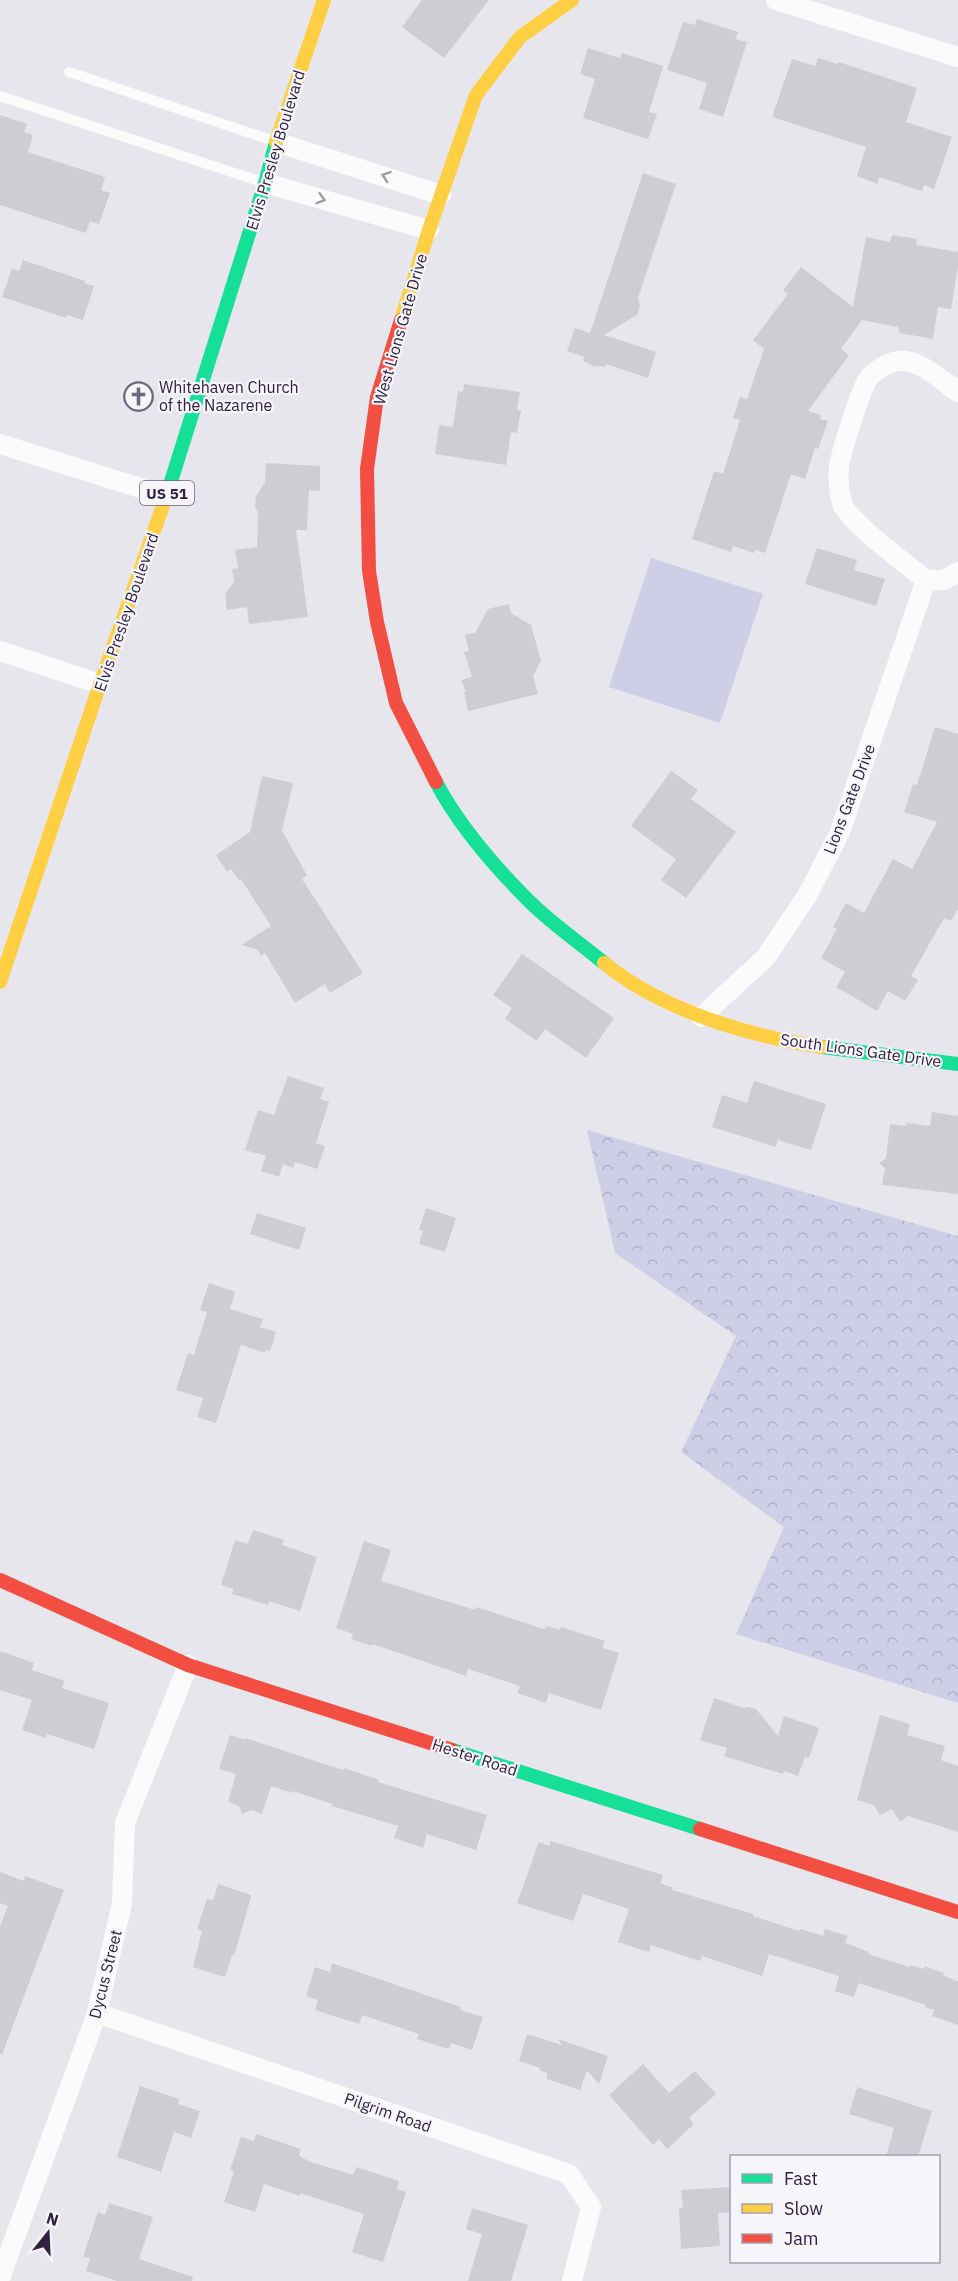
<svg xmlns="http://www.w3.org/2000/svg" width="958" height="2281" viewBox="0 0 958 2281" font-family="'IBM Plex Sans',sans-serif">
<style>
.forest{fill:url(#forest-crowns)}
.pitch{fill:#cecee6}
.building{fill:#cecdd3}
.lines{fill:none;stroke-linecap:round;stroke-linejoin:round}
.lane{stroke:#fbfbfc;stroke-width:10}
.street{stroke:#fbfbfc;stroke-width:20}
.fast{stroke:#16e098;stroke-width:14}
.slow{stroke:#ffcf43;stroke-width:14}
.jam{stroke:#f24e42;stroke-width:14}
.oneway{stroke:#a099a9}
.labels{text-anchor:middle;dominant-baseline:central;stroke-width:4.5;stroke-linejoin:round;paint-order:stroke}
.shield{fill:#f6f5fa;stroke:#6b617a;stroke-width:1.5}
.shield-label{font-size:15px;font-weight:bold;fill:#302143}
.street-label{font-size:16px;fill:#302143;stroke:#f6f5fa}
.poi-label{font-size:16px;fill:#302143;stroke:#f6f5fa;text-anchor:start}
</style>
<defs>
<pattern id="forest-crowns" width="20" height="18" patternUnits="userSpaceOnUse" patternTransform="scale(1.5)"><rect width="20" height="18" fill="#cecee6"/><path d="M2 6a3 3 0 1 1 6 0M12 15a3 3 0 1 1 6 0" fill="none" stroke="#b1b1c6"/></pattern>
</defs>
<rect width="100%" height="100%" fill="#e7e6ec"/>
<path class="forest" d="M587,1130L958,1236V1703L736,1634L784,1527L681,1452L736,1336L615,1253Z"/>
<path class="pitch" d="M651,558L763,594L720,723L609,687Z"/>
<path class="building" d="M422,0H489L444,58L402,27Z
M697,19L738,32L735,39L747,42L723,117L699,109L707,83L667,70L683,22L695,25Z
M588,48L620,58L622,53L663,66L649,112L657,114L648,139L583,118L595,79L580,74Z
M818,58L838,64L839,62L917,88L906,122L952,137L934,189L924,185L922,191L879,177L877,184L857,176L866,147L772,117L792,59L815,66Z
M0,115L27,124L24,132L33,135L28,152L105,177L101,190L110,193L99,224L90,221L86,233L0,205Z
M643,173L676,184L638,298L640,305L638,314L604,335L656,352L648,378L606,364L605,367L593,366L583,361L584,357L567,351L575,328L590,333Z
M892,235L917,239L916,245L958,252V265L951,309L938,307L933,339L900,333L898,327L862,320L841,349L849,355L808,411L821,415L820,419L828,421L818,449L815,448L805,479L791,474L765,553L755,550L754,553L733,546L731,552L692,539L714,471L723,474L740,420L733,418L740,397L747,399L764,349L753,340L788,294L783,290L801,267L853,307L866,237L890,242Z
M23,260L85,281L84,283L94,286L83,320L67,315L66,318L2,297L12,269L19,271Z
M464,384L520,392L517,410H521L517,433L511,432L506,465L435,454L439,425L453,427L458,391L463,392Z
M266,463L320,466V491L309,490L307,530H296L308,617L249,624L247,607L227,610L225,594L234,582L232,569L238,568L235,550L257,547L258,513L255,507L256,496L265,482Z
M817,548L857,560L854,570L885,579L876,606L805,584Z
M509,604L511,613L531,625L541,661L533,676L538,694L468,711L464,692H466L461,680L472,677L464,652L469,651L465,635L475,633L488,609Z
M935,727L958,734V908L951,921L944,918L911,976L918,980L905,1001L888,991L877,1011L836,987L845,972L821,958L837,929L833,927L846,903L864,913L893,859L912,869L937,822L904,812L913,784L917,785Z
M671,771L698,790L691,799L736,832L686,898L661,880L676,859L631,826Z
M262,776L293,783L282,831L307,875L302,879L363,973L330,993L325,984L295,1003L265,953L261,956L258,950L241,945L271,926L241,879L239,880L231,869L227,872L216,855L250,832Z
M522,954L614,1018L586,1058L545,1029L537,1041L505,1019L512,1008L493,995Z
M288,1076L324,1088L320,1099L329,1102L316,1143L325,1146L317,1169L295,1162L293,1168L283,1164L279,1177L261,1171L266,1156L245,1150L258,1110L274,1115Z
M754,1081L826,1104L811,1150L778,1140L776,1147L712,1127L722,1095L747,1103Z
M932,1112L958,1116V1194L882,1185L885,1168L879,1163L886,1158L890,1124L906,1126L907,1123L930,1126Z
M426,1208L456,1218L445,1252L419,1244L423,1231L419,1230Z
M257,1213L306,1228L299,1250L250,1234Z
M209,1283L235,1292L230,1309L263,1319L260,1327L276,1332L270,1351L266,1350L265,1353L241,1345L216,1423L197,1417L203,1398L176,1390L188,1353L194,1355L207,1312L200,1310Z
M253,1530L284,1540L282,1545L317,1557L300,1611L269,1601L268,1605L232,1594L234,1589L221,1585L235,1540L248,1544Z
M364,1541L391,1550L381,1581L475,1610L476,1607L544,1629L547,1626L560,1630L561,1627L605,1641L602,1648L619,1653L601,1710L549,1693L546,1703L517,1693L520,1686L468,1669L466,1676L373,1644L372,1646L351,1639L353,1634L336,1628Z
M0,1651L34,1663L32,1670L65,1681L62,1688L109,1703L94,1749L47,1734L46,1738L22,1730L32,1700L0,1690Z
M714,1698L744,1708L748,1707L756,1709L778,1736L784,1716L819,1728L809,1758L805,1757L798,1776L784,1771L783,1774L724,1756L727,1748L700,1740Z
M880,1715L910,1724L907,1735L945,1746L941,1760L958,1766V1832L908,1816L900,1822L892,1809L880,1815L874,1805L857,1800Z
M230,1735L245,1740V1738L343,1770L344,1768L379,1780L378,1782L487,1815L476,1850L427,1834L423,1848L394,1838L398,1826L332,1806V1804L293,1791L292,1793L271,1786L262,1814L251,1810L242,1814L239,1806L228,1802L236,1774L219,1769Z
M551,1841L663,1875L660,1883L673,1888L672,1890L753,1914V1916L799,1931L800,1929L823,1936L825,1929L848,1936L845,1943L869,1952L868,1954L909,1967L910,1965L924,1969V1966L944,1973L943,1975L958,1982V2025L932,2016L934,2010L925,2007L926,2005L859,1983L854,1997L835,1991L839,1976L769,1954L762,1976L702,1956L700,1961L651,1945L649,1952L618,1942L629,1909L583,1894L573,1921L517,1903L539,1842L549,1846Z
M0,1872L24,1881L25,1876L64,1890L2,2055L0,2054V1926L8,1906L0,1903Z
M218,1884L251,1895V1897L234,1956L232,1955L225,1977L193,1967L202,1931L197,1929L207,1899L213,1900Z
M332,1963L461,2007L460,2010L483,2017L472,2050L451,2043L449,2049L417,2039L419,2034L362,2015L359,2024L315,2010L318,2000L306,1996L315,1967L330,1972Z
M527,2034L562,2045L558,2039L608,2056L599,2084L587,2071L580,2090L547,2079V2073L539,2070L540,2068L519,2061Z
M643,2064L669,2093L695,2071L716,2094L689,2118L694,2124L667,2149L659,2139L653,2145L609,2095Z
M140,2086L179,2099L178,2104L200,2111L191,2138L174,2132L161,2172L117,2157Z
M857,2087L932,2111L918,2157H886L894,2128L849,2114Z
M256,2134L301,2149L299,2156L311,2162L353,2175L356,2167L399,2181L397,2189L406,2192L383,2262L352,2252L364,2214L300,2193V2196L264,2184L255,2212L224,2202L234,2172L230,2170L241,2137L254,2141Z
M732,2187V2212L718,2213L720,2246L681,2249L679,2208H683L681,2190Z
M109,2203L153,2217L139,2259L193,2277L192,2281H117L86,2271L90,2258L83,2257L98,2212L105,2215Z
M472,2208L528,2225L511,2281H468L482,2234L466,2229Z"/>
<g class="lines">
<path class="lane" d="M69,72L274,141
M0,96L262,182"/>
<path class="street" d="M776,0L958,57
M276,142L441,195
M265,183L429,230
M958,392C942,381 919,358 898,361C889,362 876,370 870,376C861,387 841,452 839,467C838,479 839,492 842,503C849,523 908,565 926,580H944L958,572
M0,444L166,496
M0,651L100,684
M701,1017L766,957L807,896L840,832L926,580
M97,2013L569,2174L591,2207L572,2281
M0,2278L97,2013L122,1903L125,1823L188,1665"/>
<path class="fast" d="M167,494L265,183L276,142
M436,782C459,826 494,866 529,901C552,924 580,943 604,963
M822,1047L958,1064
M452,1750L700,1829"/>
<path class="slow" d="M276,142L324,0
M401,320L429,230L476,95L520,37L572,0
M604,963C663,1011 749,1036 822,1047
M0,982L100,684L167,494"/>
<path class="jam" d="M401,320L377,397L367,469L369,571L377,622L396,703L436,782
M0,1580L188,1665L452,1750
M700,1829L958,1912"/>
</g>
<defs><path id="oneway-chevron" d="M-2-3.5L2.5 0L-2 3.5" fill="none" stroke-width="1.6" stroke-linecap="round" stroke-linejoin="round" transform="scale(1.5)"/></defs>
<g class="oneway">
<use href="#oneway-chevron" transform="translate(386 176) rotate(-161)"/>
<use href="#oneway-chevron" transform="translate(321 199) rotate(16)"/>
</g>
<defs>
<symbol id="church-ring" viewBox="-11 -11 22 22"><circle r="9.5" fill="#f6f5fa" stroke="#70667e" stroke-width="1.5"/><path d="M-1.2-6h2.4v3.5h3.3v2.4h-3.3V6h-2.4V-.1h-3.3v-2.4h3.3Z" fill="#70667e"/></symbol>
</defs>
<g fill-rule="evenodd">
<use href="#church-ring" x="122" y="380" width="33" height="33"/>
</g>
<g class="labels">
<rect class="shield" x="140" y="481" width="54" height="24" rx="4.5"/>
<g class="shield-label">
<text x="167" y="493">US 51</text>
</g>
<g class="street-label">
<text transform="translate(275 150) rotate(-73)">Elvis Presley Boulevard</text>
<text transform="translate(400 329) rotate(-74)">West Lions Gate Drive</text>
<text transform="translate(126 612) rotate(-71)">Elvis Presley Boulevard</text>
<text transform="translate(849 799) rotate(-69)">Lions Gate Drive</text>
<text transform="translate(861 1050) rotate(8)">South Lions Gate Drive</text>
<text transform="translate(475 1757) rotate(18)">Hester Road</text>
<text transform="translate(105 1974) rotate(-76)">Dycus Street</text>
<text transform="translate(388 2112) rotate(19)">Pilgrim Road</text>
</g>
<g class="poi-label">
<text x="159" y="387">Whitehaven Church<tspan x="159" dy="18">of the Nazarene</tspan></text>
</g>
</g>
<rect x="730" y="2155" width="210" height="108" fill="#f6f5fa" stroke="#a7a0b1" stroke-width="1.5"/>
<rect x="742" y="2174" width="30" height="9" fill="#16e098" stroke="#a7a0b1" stroke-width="1.5"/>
<text x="784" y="2185" font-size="18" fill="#302143">Fast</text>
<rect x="742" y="2204" width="30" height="9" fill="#ffcf43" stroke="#a7a0b1" stroke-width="1.5"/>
<text x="784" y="2215" font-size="18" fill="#302143">Slow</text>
<rect x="742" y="2234" width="30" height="9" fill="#f24e42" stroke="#a7a0b1" stroke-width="1.5"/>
<text x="784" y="2245" font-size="18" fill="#302143">Jam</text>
<g transform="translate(48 2233) rotate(18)" stroke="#f6f5fa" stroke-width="4.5" paint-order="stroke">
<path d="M0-4.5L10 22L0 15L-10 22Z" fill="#302143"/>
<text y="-9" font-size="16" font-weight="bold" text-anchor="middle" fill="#302143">N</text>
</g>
</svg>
